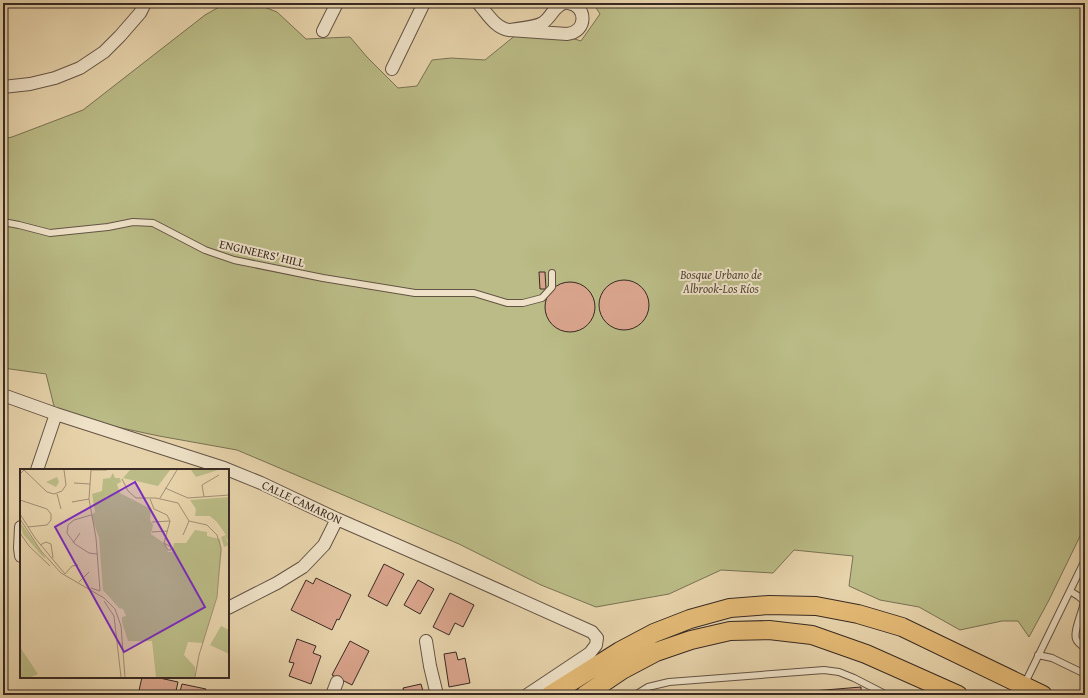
<svg xmlns="http://www.w3.org/2000/svg" width="1088" height="698" viewBox="0 0 1088 698" font-family="'Gentium Book Plus',serif">
<style>
.green{fill:#babb86;stroke:#797254}
.building{fill:#daa58d;stroke:#382a23}
.lines{fill:none;stroke-linecap:round;stroke-linejoin:round}
.lane-casing{stroke:#645445;stroke-width:8}
.street-casing{stroke:#645445;stroke-width:14}
.primary-casing{stroke:#382a23;stroke-width:20}
.lane{stroke:#efe2c8;stroke-width:6}
.street{stroke:#efe2c8;stroke-width:12}
.primary{stroke:#e4ba76;stroke-width:18}
.labels{text-anchor:middle;dominant-baseline:central;stroke-width:4;stroke-linejoin:round;paint-order:stroke}
.street-label{font-size:12px;fill:#382a23;stroke:#efe2c8}
.park-label{font-size:12px;font-style:italic;fill:#524737;stroke:#efe2c8}
.inset-road{fill:none;stroke:#a18f75;stroke-width:1}
.view{fill:#7b2cbf;fill-opacity:0.15;stroke:#7b2cbf;stroke-width:2}
.inset-edge{fill:none;stroke:#382a23;stroke-width:2}
</style>
<rect width="100%" height="100%" fill="#e7d3ab"/>
<filter id="stains"><feTurbulence type="fractalNoise" baseFrequency=".005" numOctaves="4"/><feColorMatrix values="0 0 0 0 .2 0 0 0 0 .09 0 0 0 0 .02 0 0 0 .5 -.17"/></filter>
<radialGradient id="worn" r=".72"><stop offset=".6" stop-color="#630" stop-opacity="0"/><stop offset="1" stop-color="#630" stop-opacity=".3"/></radialGradient>
<path class="green" d="M226,3H254L277,12L306,39L350,37L367,57L398,88L417,86L432,60L451,58L485,60L522,30L556,33L581,41L600,14L593,3H1085V526L1049,600L1029,637L1018,621H1002L960,630L919,607L880,600L849,586L853,556L794,550L773,573L721,570L669,594L596,607L541,585L459,544L237,450L159,436L56,414L46,374L3,368V139L12,137L83,110L205,15Z"/>
<path class="building" d="M539,272H545L546,289H540Z
M599 305a25 25 0 1 1 50 0a25 25 0 1 1-50 0Z
M545 307a25 25 0 1 1 50 0a25 25 0 1 1-50 0Z
M384,564L404,574L387,606L368,596Z
M316,578L351,595L339,620L337,619L332,630L291,610L306,580L313,584Z
M418,580L434,589L420,614L404,605Z
M450,593L474,605L463,627L455,623L449,635L433,627Z
M1085,610V640L1080,621Z
M297,639L316,646L313,653L321,656L311,684L289,676L294,663L289,662Z
M350,641L369,651L352,685L332,675Z
M456,652L458,660L465,658L470,683L449,687L444,654Z
M142,677H155L178,682L175,695H138Z
M182,684L206,689L204,695H179Z
M421,684L424,695H405L403,688Z
M861,687V695H796H801V692Z"/>
<g class="lines">
<defs>
<path id="lane" d="M3,222L19,225L50,233L108,227L133,222L153,223L205,250L234,260L323,278L415,293H474L507,303H523L542,298L552,287V273
M1070,591L1078,596L1084,601C1083,611 1073,631 1076,639C1077,642 1082,646 1085,648
M1038,655L1052,658L1085,674
M1025,683L1084,562L1085,563
M635,695L648,687L669,682L824,670L839,672L854,678L887,695"/>
<path id="street" d="M478,3C487,13 495,28 509,30
M564,3C554,6 552,16 544,22C538,27 517,29 509,30L567,34C588,32 587,5 568,3
M323,31L337,3
M392,69L424,3
M3,87L30,84L55,78L80,68L104,52L120,36L140,13L145,3
M3,395L56,414L224,468L261,483L337,519L447,567L592,632L597,638L596,645L590,653L527,695
M37,470L56,414
M21,527L20,548L21,556
M228,608L277,583L303,567L324,545L337,519
M426,641L430,666L437,695
M332,695L337,682"/>
<path id="primary" d="M550,695L620,651L654,633L690,619L730,608L769,605L816,606L858,614L902,627L1043,695
M585,695L622,670L656,652L691,640L730,631L769,630L812,635L866,654L958,695"/>
</defs>
<use href="#lane" class="lane-casing"/>
<use href="#street" class="street-casing"/>
<use href="#primary" class="primary-casing"/>
<use href="#lane" class="lane"/>
<use href="#street" class="street"/>
<use href="#primary" class="primary"/>
</g>
<g class="labels">
<g class="street-label">
<text transform="translate(262 253) rotate(13)">ENGINEERS' HILL</text>
<text transform="translate(302 502) rotate(25)">CALLE CAMARON</text>
</g>
<g class="park-label">
<text x="721" y="274">Bosque Urbano de<tspan x="721" dy="14">Albrook-Los Ríos</tspan></text>
</g>
</g>
<g transform="translate(20 469)">
<rect width="209" height="209" fill="#e7d3ab"/>
<path d="M110,1H150L138,17L103,9ZM171,1H198L176,8ZM93,4L95,9H100L101,13L97,15L100,24L131,40L130,51L133,56L131,65L145,75L148,83H152L154,74H166L175,61L187,63V67L200,70L202,81L197,127L183,174L168,173L164,186L175,198V208H136L132,172H108L102,153V148L106,147L103,140L99,139L83,121L79,69L71,46L75,43L72,25L82,22L83,10L90,9ZM37,8L39,13L36,18L26,13ZM209,28V73L205,67L209,76L204,78L201,68L206,66L197,53L190,47H175L176,40L170,31ZM0,53L25,88L24,89L3,65ZM201,157L209,161V185L190,176ZM0,178L18,205L11,208H0Z" fill="#babb86"/>
<path class="inset-road" d="M71,1H87M0,5L4,1L27,23L34,25L42,22L46,16L44,1M102,10L108,22L116,29H136L158,34L169,52M54,14L70,15M145,19L168,29L209,26M37,25L41,40M184,28L182,16L199,6M140,29L157,1M130,30L134,40L147,46L150,52L144,74M0,31L27,40L31,45V51L27,56L8,58M52,33L69,30M0,45L15,69L45,105M71,46L54,51L48,56L47,64L55,75L69,84L77,85M0,50L21,82L41,104L84,129L95,140L101,157L105,208M169,52L187,56L197,66L201,79L197,128L179,186L175,208M132,53L150,52M132,63L148,62M0,64L9,77L30,97M163,66L169,52M53,74L60,64M144,74L151,78V81H148ZM20,76L26,73L31,75L33,89M45,105L52,97L58,96M59,113L69,103M71,119L80,122L76,69L69,30L71,1M84,132L94,147L101,208"/>
<path class="view" d="M115,13L185,138L104,183L35,58Z"/>
<rect width="209" height="209" class="inset-edge"/>
</g>
<rect width="1088" height="698" fill="none" stroke="#e7d3ab" stroke-width="16"/>
<rect x="4" y="4" width="1080" height="690" fill="none" stroke="#382a23" stroke-width="2"/>
<rect x="8" y="8" width="1072" height="682" fill="none" stroke="#382a23"/>
<rect width="100%" height="100%" filter="url(#stains)"/>
<rect width="100%" height="100%" fill="url(#worn)"/>
</svg>
